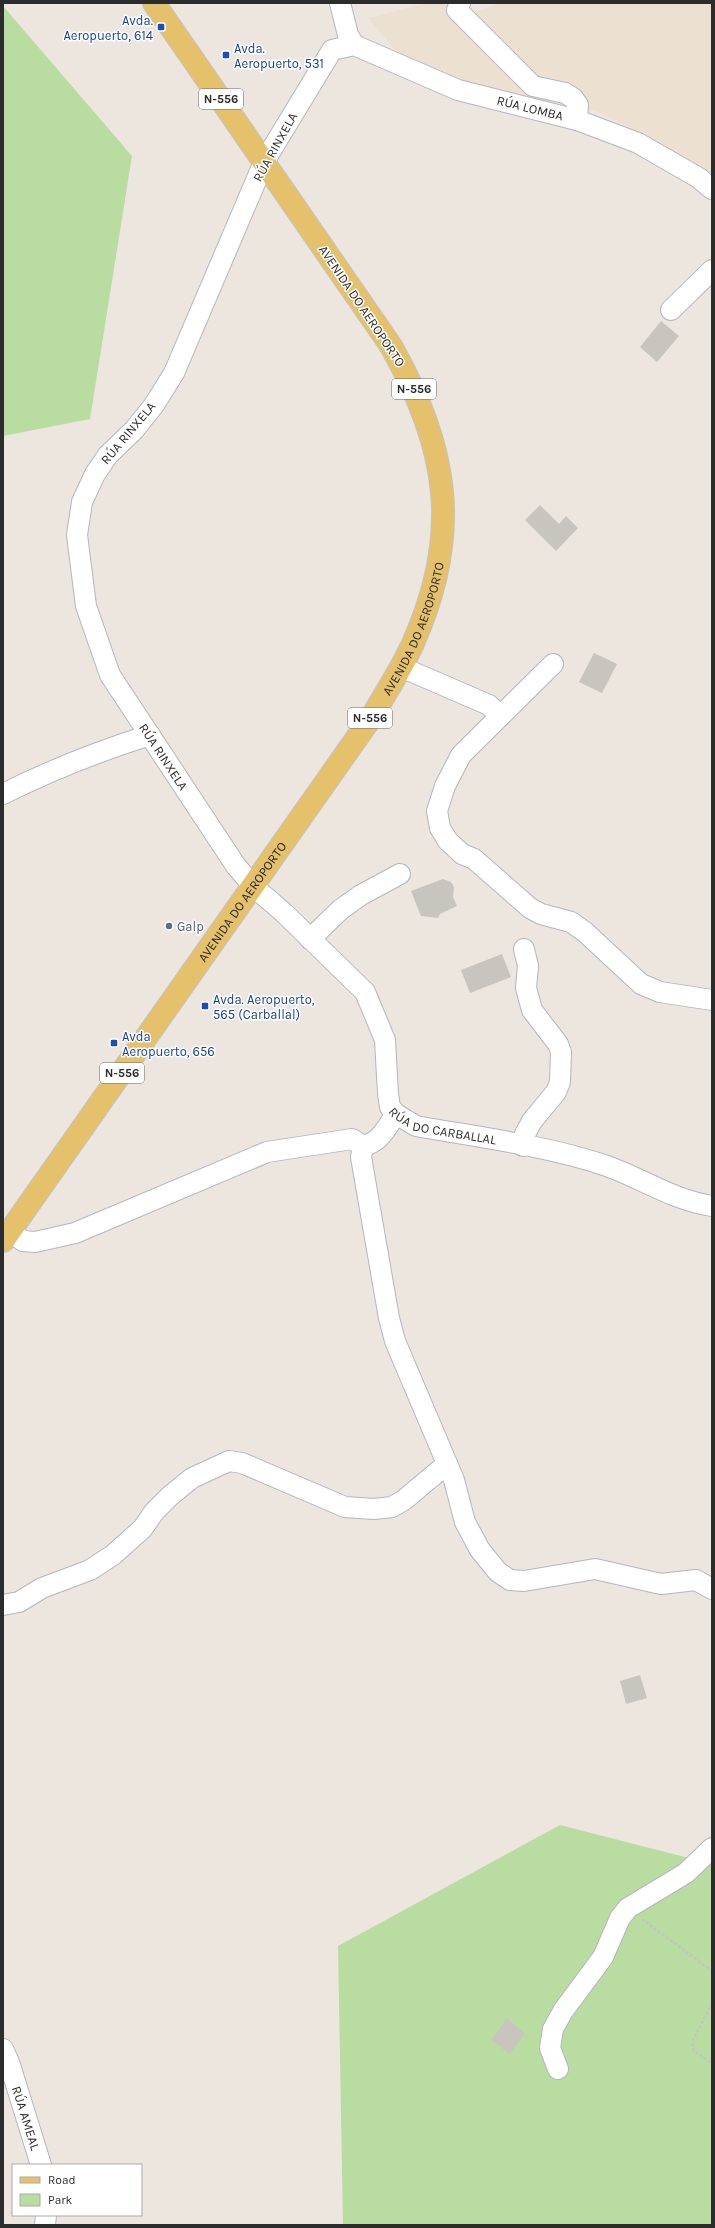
<svg xmlns="http://www.w3.org/2000/svg" width="715" height="2228" viewBox="0 0 715 2228" font-family="Karla,sans-serif">
<style>
.education{fill:#ece1d1}
.green{fill:#b9dda1}
.building{fill:#c8c4be}
.lines{fill:none;stroke-linecap:round;stroke-linejoin:round}
.minor-casing{stroke:#b3b6be;stroke-width:22}
.major-casing{stroke:#c4c4c4;stroke-width:24}
.path{stroke:#c4c4c4;stroke-width:2.5;stroke-dasharray:3 2;stroke-linecap:butt}
.minor{stroke:#fff;stroke-width:20}
.major{stroke:#e5c16c;stroke-width:22}
.transit-dot{fill:#1a4fb4;stroke:#fff;stroke-width:1.5}
.service-dot{fill:#5c6f8a;stroke:#fff;stroke-width:1.5}
.labels{text-anchor:middle;dominant-baseline:central;stroke-width:3;stroke-linejoin:round;paint-order:stroke}
.shield{fill:#fff;stroke:#6b6b6b;stroke-width:1}
.shield-label{font-size:12px;font-weight:bold;fill:#2c2c2c}
.transit-label{font-size:13px;fill:#164399;stroke:#fff;text-anchor:start}
.street-label{font-size:13px;fill:#2c2c2c;stroke:#fff}
.service-label{font-size:13px;fill:#4e5e75;stroke:#fff;text-anchor:start}
</style>
<rect width="100%" height="100%" fill="#ece6df"/>
<path class="education" d="M428,3H445L460,17L500,3H712V179L664,145L596,111L513,96L437,75L411,64L397,52L368,18Z"/>
<path class="green" d="M3,6L132,156L90,419L3,436Z
M560,1825L712,1864V2225H343L338,1946Z"/>
<path class="building" d="M661,321L679,336L657,362L640,347Z
M540,505L559,524L566,516L578,528L556,551L525,520Z
M594,653L617,664L602,693L579,682Z
M443,879L451,882L454,887L453,897L457,906L440,914L438,918L421,916L411,891Z
M502,954L511,977L470,993L461,970Z
M640,1675L647,1698L626,1704L620,1681Z
M507,2018L525,2034L510,2054L491,2040Z"/>
<g class="lines">
<defs>
<g id="minor">
<path d="M340,3L348,35L354,45"/>
<path d="M460,3L457,10L533,86L565,93L573,98L578,105L577,120"/>
<path id="s1" d="M712,189L699,178L638,143L577,120L458,90L354,45L332,50L264,162L174,373L154,405L134,430L108,455L95,474L82,502L77,535L86,606L110,675L236,866L254,887L283,912L365,992L385,1040L388,1094L390,1107L396,1114L416,1126C477,1137 549,1146 607,1166C643,1179 673,1200 712,1206"/>
<path d="M671,310L712,270"/>
<path d="M553,664L461,755L445,786L437,811L440,828L448,841L462,854L474,859L530,908L541,914L571,922L585,932L641,984L660,992L712,1000"/>
<path d="M401,667L489,705L500,716"/>
<path d="M3,794C51,770 99,751 150,735"/>
<path d="M310,939L340,910L361,895L400,874"/>
<path d="M363,1146L361,1157L389,1318L395,1341L454,1480L465,1522L480,1550L498,1572L510,1580L524,1581L595,1569L661,1584L696,1580L712,1589"/>
<path d="M523,1146L525,1134L532,1121L556,1092L560,1082L561,1052L558,1044L532,1010L526,988L528,966L524,949"/>
<path d="M10,1231L23,1241L35,1242L75,1233L267,1152L352,1139L363,1146C381,1142 386,1128 396,1114"/>
<path d="M3,1605L19,1602L42,1588L90,1570L113,1555L143,1528L154,1512L170,1496L192,1478L229,1461L242,1463L345,1507L374,1509L392,1507L404,1500L447,1464"/>
<path id="s2" d="M3,2049L9,2062L41,2165"/>
<path d="M558,2069L550,2048L553,2029L563,2011L603,1957L620,1918L628,1908L686,1873L712,1848"/>
<path d="M45,2225L46,2215"/>
</g>
<g id="major">
<path id="s3" d="M3,1241L373,715C387,690 403,667 414,641C462,532 448,447 391,346L154,3"/>
</g>
</defs>
<use href="#minor" class="minor-casing"/>
<use href="#major" class="major-casing"/>
<path class="path" d="M642,1919L712,1971
M712,2003L692,2042L694,2051L712,2063"/>
<use href="#minor" class="minor"/>
<use href="#major" class="major"/>
</g>
<g class="transit-dot">
<rect x="157" y="23" width="8" height="8" rx="2"/>
<rect x="222" y="51" width="8" height="8" rx="2"/>
<rect x="201" y="1002" width="8" height="8" rx="2"/>
<rect x="110" y="1039" width="8" height="8" rx="2"/>
</g>
<circle class="service-dot" cx="169" cy="926" r="4"/>
<g class="labels">
<g class="shield">
<rect x="199" y="89" width="44" height="20" rx="3"/>
<rect x="392" y="379" width="44" height="20" rx="3"/>
<rect x="348" y="708" width="44" height="20" rx="3"/>
<rect x="100" y="1063" width="44" height="20" rx="3"/>
</g>
<g class="shield-label">
<text x="221" y="99">N-556</text>
<text x="414" y="389">N-556</text>
<text x="370" y="718">N-556</text>
<text x="122" y="1073">N-556</text>
</g>
<g class="transit-label">
<text x="153" y="20" text-anchor="end">Avda.<tspan x="153" dy="15">Aeropuerto, 614</tspan></text>
<text x="234" y="48">Avda.<tspan x="234" dy="15">Aeropuerto, 531</tspan></text>
<text x="213" y="999">Avda. Aeropuerto,<tspan x="213" dy="15">565 (Carballal)</tspan></text>
<text x="122" y="1036">Avda<tspan x="122" dy="15">Aeropuerto, 656</tspan></text>
</g>
<g class="street-label">
<text transform="translate(530 108) rotate(14)">RÚA LOMBA</text>
<text transform="translate(275 147) rotate(-61)">RÚA RINXELA</text>
<text transform="translate(362 306) rotate(56)">AVENIDA DO AEROPORTO</text>
<text transform="translate(128 433) rotate(-50)">RÚA RINXELA</text>
<text stroke="none"><textPath href="#s3" startOffset="739">AVENIDA DO AEROPORTO</textPath></text>
<text stroke="none"><textPath href="#s1" startOffset="1207">RÚA RINXELA</textPath></text>
<text stroke="none"><textPath href="#s3" startOffset="415">AVENIDA DO AEROPORTO</textPath></text>
<text stroke="none"><textPath href="#s1" startOffset="1696">RÚA DO CARBALLAL</textPath></text>
<text stroke="none"><textPath href="#s2" startOffset="73">RÚA AMEAL</textPath></text>
</g>
<g class="service-label">
<text x="177" y="926">Galp</text>
</g>
</g>
<rect width="715" height="2228" fill="none" stroke="#2c2c2c" stroke-width="8"/>
<rect x="12" y="2164" width="130" height="52" fill="#ffffff" stroke="#ababab"/>
<rect x="20" y="2177" width="20" height="6" fill="#e5c16c" stroke="#ababab"/>
<text x="48" y="2184" font-size="12" fill="#2c2c2c">Road</text>
<rect x="20" y="2194" width="20" height="12" fill="#b9dda1" stroke="#ababab"/>
<text x="48" y="2204" font-size="12" fill="#2c2c2c">Park</text>
</svg>
